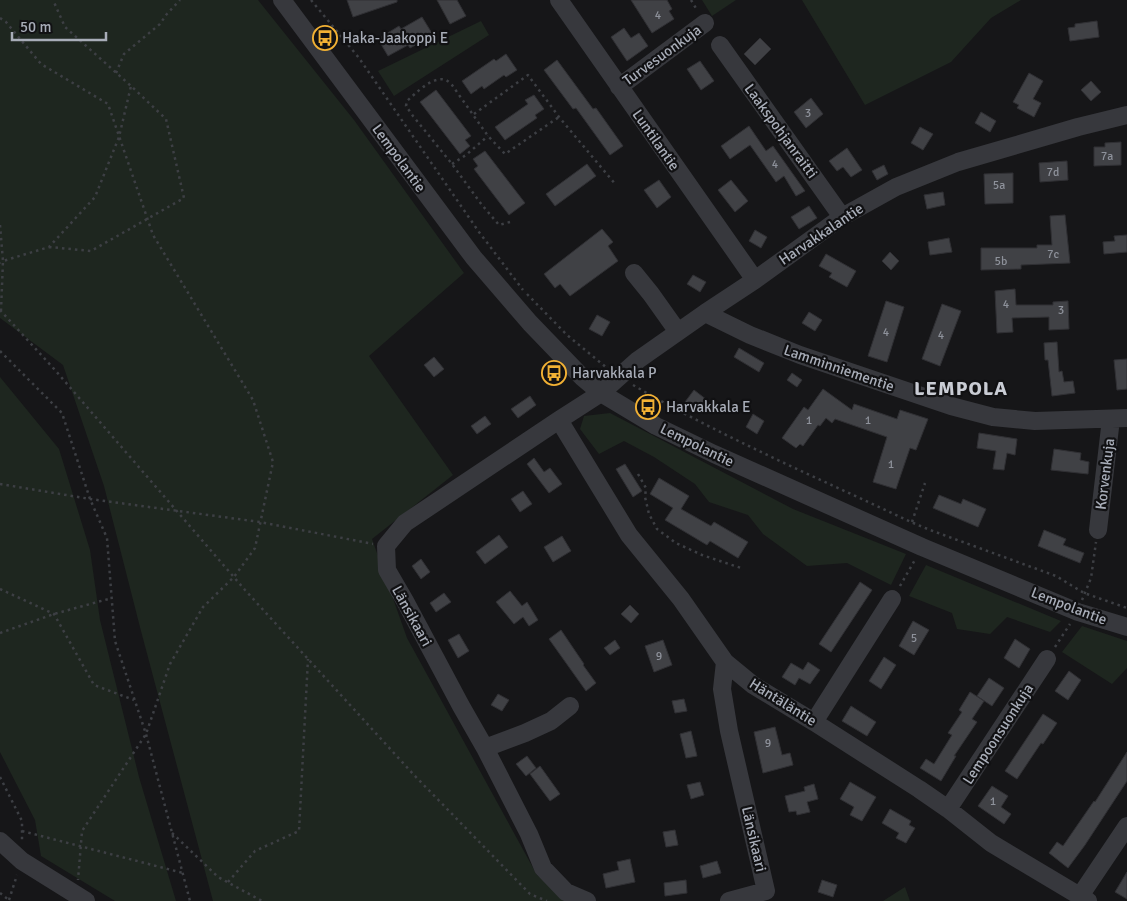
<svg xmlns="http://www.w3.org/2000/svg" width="1127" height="901" viewBox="0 0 1127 901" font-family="Signika,sans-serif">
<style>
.green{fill:#1e261f}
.building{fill:#404145;stroke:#303034}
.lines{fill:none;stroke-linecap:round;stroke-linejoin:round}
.path{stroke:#3d3f44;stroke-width:2.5;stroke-dasharray:2.5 4;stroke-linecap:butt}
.minor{stroke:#37383d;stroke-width:18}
.labels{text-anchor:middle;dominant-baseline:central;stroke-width:4.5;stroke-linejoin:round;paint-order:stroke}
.number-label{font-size:12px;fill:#8e929b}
.poi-label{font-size:15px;fill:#a8adb8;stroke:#111113;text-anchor:start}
.street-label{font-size:15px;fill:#a8adb8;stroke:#111113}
.district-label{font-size:20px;font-weight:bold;letter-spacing:1px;fill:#c9ccd4;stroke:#111113}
</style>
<rect width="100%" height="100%" fill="#161618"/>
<path class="green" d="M0,0H258L354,120L464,273L369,356L453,475L372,539L407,638L537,875L571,901H213L141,631L104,486L63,365L0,318Z
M702,0H736L712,16Z
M802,0H1021L991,18L951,62L865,105Z
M481,21L489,35L394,96L378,71Z
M0,377L59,449L90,550L100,620L139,777L176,901H115L41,856L35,820L0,752Z
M610,413L793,509L906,554L891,585L847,563L807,566L763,534L748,515L709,502L695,484L654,457L624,441L599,454L580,429L584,416Z
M926,565L1061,621L1050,632L1007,617L990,634L957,629L952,613L909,596Z
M1082,626L1127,641V668L1112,684L1062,652Z
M905,887L910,901H883Z"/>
<path class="building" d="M347,0H397V2L353,17Z
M437,0H457L466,16L450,24Z
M631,0H667L672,9L669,11L674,19L652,33Z
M422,17L433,35L410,48L408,45L388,56L378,39L399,26L401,29Z
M1097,21L1099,37L1070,41L1068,28L1075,27V24Z
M624,28L631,38L639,33L648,46L627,61L611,37Z
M760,38L771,49L755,65L744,54Z
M506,54L517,70L506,77L504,75L484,89L482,86L471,94L462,81L494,59L496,61Z
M557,60L593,109L596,108L623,146L610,155L576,108L573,109L544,70Z
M700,61L714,81L701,90L687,69Z
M1029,73L1043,81L1033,99L1041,103L1034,117L1017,108L1019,105L1013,102Z
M1091,81L1101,92L1091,101L1081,90Z
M436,90L471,136L465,140L470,146L460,154L420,102Z
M534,95L544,109L535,115L537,118L505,140L495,127L528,104L525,100Z
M811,98L823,114L806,128L794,112Z
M981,112L996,121L990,132L975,123Z
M749,126L766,151L773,146L805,191L796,196L784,176L776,182L750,145L730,159L721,146Z
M920,127L933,134L923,150L911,143Z
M1121,142V165L1094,166V147H1105V143Z
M847,148L862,170L851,177L843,167L837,171L829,161Z
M485,151L525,203L509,215L474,169L478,166L473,159Z
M1067,161L1068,180L1040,182L1039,163Z
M587,164L596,176L555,206L546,194Z
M884,165L888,174L877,180L872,171Z
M1013,173V203L985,204L984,174Z
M659,180L671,197L657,208L644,190Z
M731,180L748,201L735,212L718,190Z
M943,192L945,205L927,209L924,195Z
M809,206L817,218L799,229L791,217Z
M1065,215L1070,263L1021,265V269L981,270V248H1037V245H1052L1050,216Z
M602,229L613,242L608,246L618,261L570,296L560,284L555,288L544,274Z
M755,230L767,237L761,248L749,241Z
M1127,235V252L1104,254L1103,242L1115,241L1114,236Z
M949,238L952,252L930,255L928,242Z
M890,252L899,261L891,270L882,261Z
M826,254L856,271L847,287L829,277L832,273L819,266Z
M693,275L706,282L700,292L687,284Z
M1015,289L1016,305H1053V302L1068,301L1069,329L1049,330V317L1012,318L1013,332L997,333L995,291Z
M886,301L904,307L887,362L868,356Z
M942,304L961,311L940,366L922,359Z
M809,312L822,320L815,331L802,323Z
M597,315L610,322L602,336L589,329Z
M1057,342L1059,372L1062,371L1064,382L1073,381L1075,393L1052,396L1048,360H1045L1044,343Z
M739,348L764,363L759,372L734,357Z
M434,357L444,369L434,377L424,365Z
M1127,359V389L1117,390L1114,360Z
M792,373L802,380L797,387L787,380Z
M823,389L852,410L854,404L897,419L900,410L928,419L916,450L910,448L896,489L873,482L887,437L835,419L832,423L826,418L820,426L818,425L803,446L800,444L796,448L782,438L804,407L808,410Z
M694,390L707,400L699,412L685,402Z
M530,396L536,405L518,418L511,409Z
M753,414L764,421L757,434L746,427Z
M485,416L491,424L477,434L471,426Z
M979,433L1017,439L1015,455L1007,453L1004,470L993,469L996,451L977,448Z
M1054,449L1081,453L1080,460L1089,462L1088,474L1051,470Z
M534,458L544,472L550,468L562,484L549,493L527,464Z
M625,464L642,491L633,497L616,469Z
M659,478L689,496L681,509L711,526L714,522L748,542L738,558L710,541L707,545L665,520L673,508L650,494Z
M523,491L532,504L520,512L511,499Z
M939,495L961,504L963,499L986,509L978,527L933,508Z
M1044,530L1066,539L1063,545L1084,553L1080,563L1038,546Z
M499,535L508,547L485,564L476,552Z
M562,536L571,551L553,562L544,547Z
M421,559L430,572L421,579L412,566Z
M860,582L872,590L831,652L819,644Z
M510,591L522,606L527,602L538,620L529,626L523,617L514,624L496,602Z
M444,593L451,602L436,612L430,603Z
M630,605L639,614L631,623L621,614Z
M913,621L929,630L914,655L899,646Z
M561,630L584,664L583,665L596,683L586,691L549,639Z
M459,634L469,651L458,658L448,640Z
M1015,639L1030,649L1019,668L1004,658Z
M615,640L620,648L610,655L604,648Z
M663,640L672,665L654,672L645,646Z
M884,657L896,665L881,689L869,681Z
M808,662L820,670L810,684L799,678L795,685L782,677L791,663L803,670Z
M1069,671L1081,680L1068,700L1055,691Z
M989,678L1004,688L992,706L977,696Z
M970,692L984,701L972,719L977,722L954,756H956L941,781L920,768L926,759L934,764L952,735L948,733L962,712L959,710Z
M498,694L509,700L502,711L491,705Z
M684,699L687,711L675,713L672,701Z
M851,706L876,722L867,736L842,721Z
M1043,714L1057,723L1043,744L1041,743L1017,779L1005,771Z
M775,727L782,755L790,753L793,765L763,773L754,732Z
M691,731L697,756L686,758L680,734Z
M1127,752V781L1085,845L1068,868L1049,853L1057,842L1063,846L1094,801L1095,802Z
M527,756L536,768L526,776L516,764Z
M540,766L560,794L550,801L530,774Z
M700,782L704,795L691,799L687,785Z
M850,782L876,797L862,821L850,815L854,807L840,799Z
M814,784L818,799L807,802L810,812L797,815L796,811L789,812L785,796L805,791L804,787Z
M992,786L1008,796L1001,807L1011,814L1004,824L978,806Z
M890,809L911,821L909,825L915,828L906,843L896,838L899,833L882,823Z
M675,830L678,845L666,847L663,832Z
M630,859L635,882L606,888L603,874L619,870L617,862Z
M717,861L721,873L703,878L700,866Z
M1127,872V899L1115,892Z
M686,880L687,893L665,896L664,883Z
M822,880L837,885L833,897L818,892Z"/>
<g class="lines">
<path class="path" d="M311,0L359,58L479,232L523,290
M691,0L697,10
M0,18L6,22L41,64L108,104L153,235L253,400L273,462L255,548L234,577L203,607L170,664L146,734L82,831L78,880
M116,73L124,54L160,24L166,15L180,0
M474,114L528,75L559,117L616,185
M452,164L466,155L488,136
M510,222L499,225L482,205L452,164L413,116L406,106L407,101C415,94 433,75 446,80C448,81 450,83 452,85L488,136L505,154L559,117
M0,225L3,261L0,263
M49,247L91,251L184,198L166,119L131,86L65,27L53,0
M527,294L567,335L607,368
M0,310L55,370L245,590L414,775L530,894L547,901
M1,311L3,261L49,247L95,197L119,137L131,86
M0,351L62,413L90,499L107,538L115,641L146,734L190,901
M633,385C722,437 818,478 911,522L930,530L1056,576L1084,593L1127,608
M638,474L646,488L645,497L649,514L657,529L676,543L702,555L741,568
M0,484L90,499L260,522L373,544
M912,522L925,483
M900,586L916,558
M0,589L54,614L94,685L134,700
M1082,600L1091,578L1096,542
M0,633L54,614L112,598
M1055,647L1070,624
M0,777L22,821V840
M22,831L183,873
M172,833L218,877L262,901
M228,882L255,851L299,831L308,659
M0,893L10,901
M9,900L17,875"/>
<path class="minor" d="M282,0L474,258L530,323L582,377L601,393L656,426L714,454L922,547L1078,612L1127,627
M559,0L755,280
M720,45L842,217
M619,87L705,23
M634,273L651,294L678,332
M705,313L750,335L800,355L951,406L993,417L1035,421L1127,418
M559,420L629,535L681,599L725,662L753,685L814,722L919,789L948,809L991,843L1088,901
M1098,530L1111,419
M725,662L722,689L729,731L766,891L729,901
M814,722L892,599
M485,748L525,733L551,721L570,706
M948,809L1047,659
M0,841L22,861L86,901
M1080,896L1127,826
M587,901L566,892L543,868L529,834L485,748L461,706L405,601L387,570L386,546L405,523L559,420L601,393L638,360L705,313L755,280L842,217L896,187L958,162L1078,127L1127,115"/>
</g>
<defs>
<symbol id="bus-ring" viewBox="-11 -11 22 22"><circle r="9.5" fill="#111113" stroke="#f2b134" stroke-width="1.5"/><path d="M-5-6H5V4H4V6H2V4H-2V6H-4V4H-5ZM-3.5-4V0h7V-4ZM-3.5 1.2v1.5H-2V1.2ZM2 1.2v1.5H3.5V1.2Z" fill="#f2b134"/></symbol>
</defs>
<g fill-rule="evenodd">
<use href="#bus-ring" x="311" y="24" width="28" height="28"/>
<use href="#bus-ring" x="540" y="359" width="28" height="28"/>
<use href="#bus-ring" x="634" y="393" width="28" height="28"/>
</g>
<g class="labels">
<g class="number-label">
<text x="658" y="15">4</text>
<text x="808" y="113">3</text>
<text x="1107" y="156">7a</text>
<text x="775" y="164">4</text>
<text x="1053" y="172">7d</text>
<text x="999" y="185">5a</text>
<text x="1053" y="254">7c</text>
<text x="1001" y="261">5b</text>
<text x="1006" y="304">4</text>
<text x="1061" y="310">3</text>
<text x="886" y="332">4</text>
<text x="941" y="335">4</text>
<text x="809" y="420">1</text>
<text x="868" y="420">1</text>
<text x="891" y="464">1</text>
<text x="914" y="638">5</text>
<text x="659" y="656">9</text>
<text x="768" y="743">9</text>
<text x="993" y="801">1</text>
</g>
<g class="poi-label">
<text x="342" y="38">Haka-Jaakoppi E</text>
<text x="572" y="373">Harvakkala P</text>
<text x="666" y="407">Harvakkala E</text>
</g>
<g class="street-label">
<text transform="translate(662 55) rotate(-36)">Turvesuonkuja</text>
<text transform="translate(781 131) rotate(54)">Laakspohjanraitti</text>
<text transform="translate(656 140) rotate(55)">Luntilantie</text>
<text transform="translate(399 158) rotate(54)">Lempolantie</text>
<text transform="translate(821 234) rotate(-34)">Harvakkalantie</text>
<text transform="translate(839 368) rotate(19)">Lamminniementie</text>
<text transform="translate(697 445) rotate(26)">Lempolantie</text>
<text transform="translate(1105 474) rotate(-83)">Korvenkuja</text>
<text transform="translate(1069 606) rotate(21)">Lempolantie</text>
<text transform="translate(412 616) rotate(61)">Länsikaari</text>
<text transform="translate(783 702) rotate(32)">Häntäläntie</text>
<text transform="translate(998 734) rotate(-57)">Lempoonsuonkuja</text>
<text transform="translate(754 839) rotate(77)">Länsikaari</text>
</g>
<g class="district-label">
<text x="961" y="388">LEMPOLA</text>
</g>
</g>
<path d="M12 32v8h94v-8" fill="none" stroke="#a8adb8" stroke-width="2.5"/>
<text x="20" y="32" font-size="15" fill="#a8adb8" stroke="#111113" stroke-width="4" paint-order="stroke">50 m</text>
</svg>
